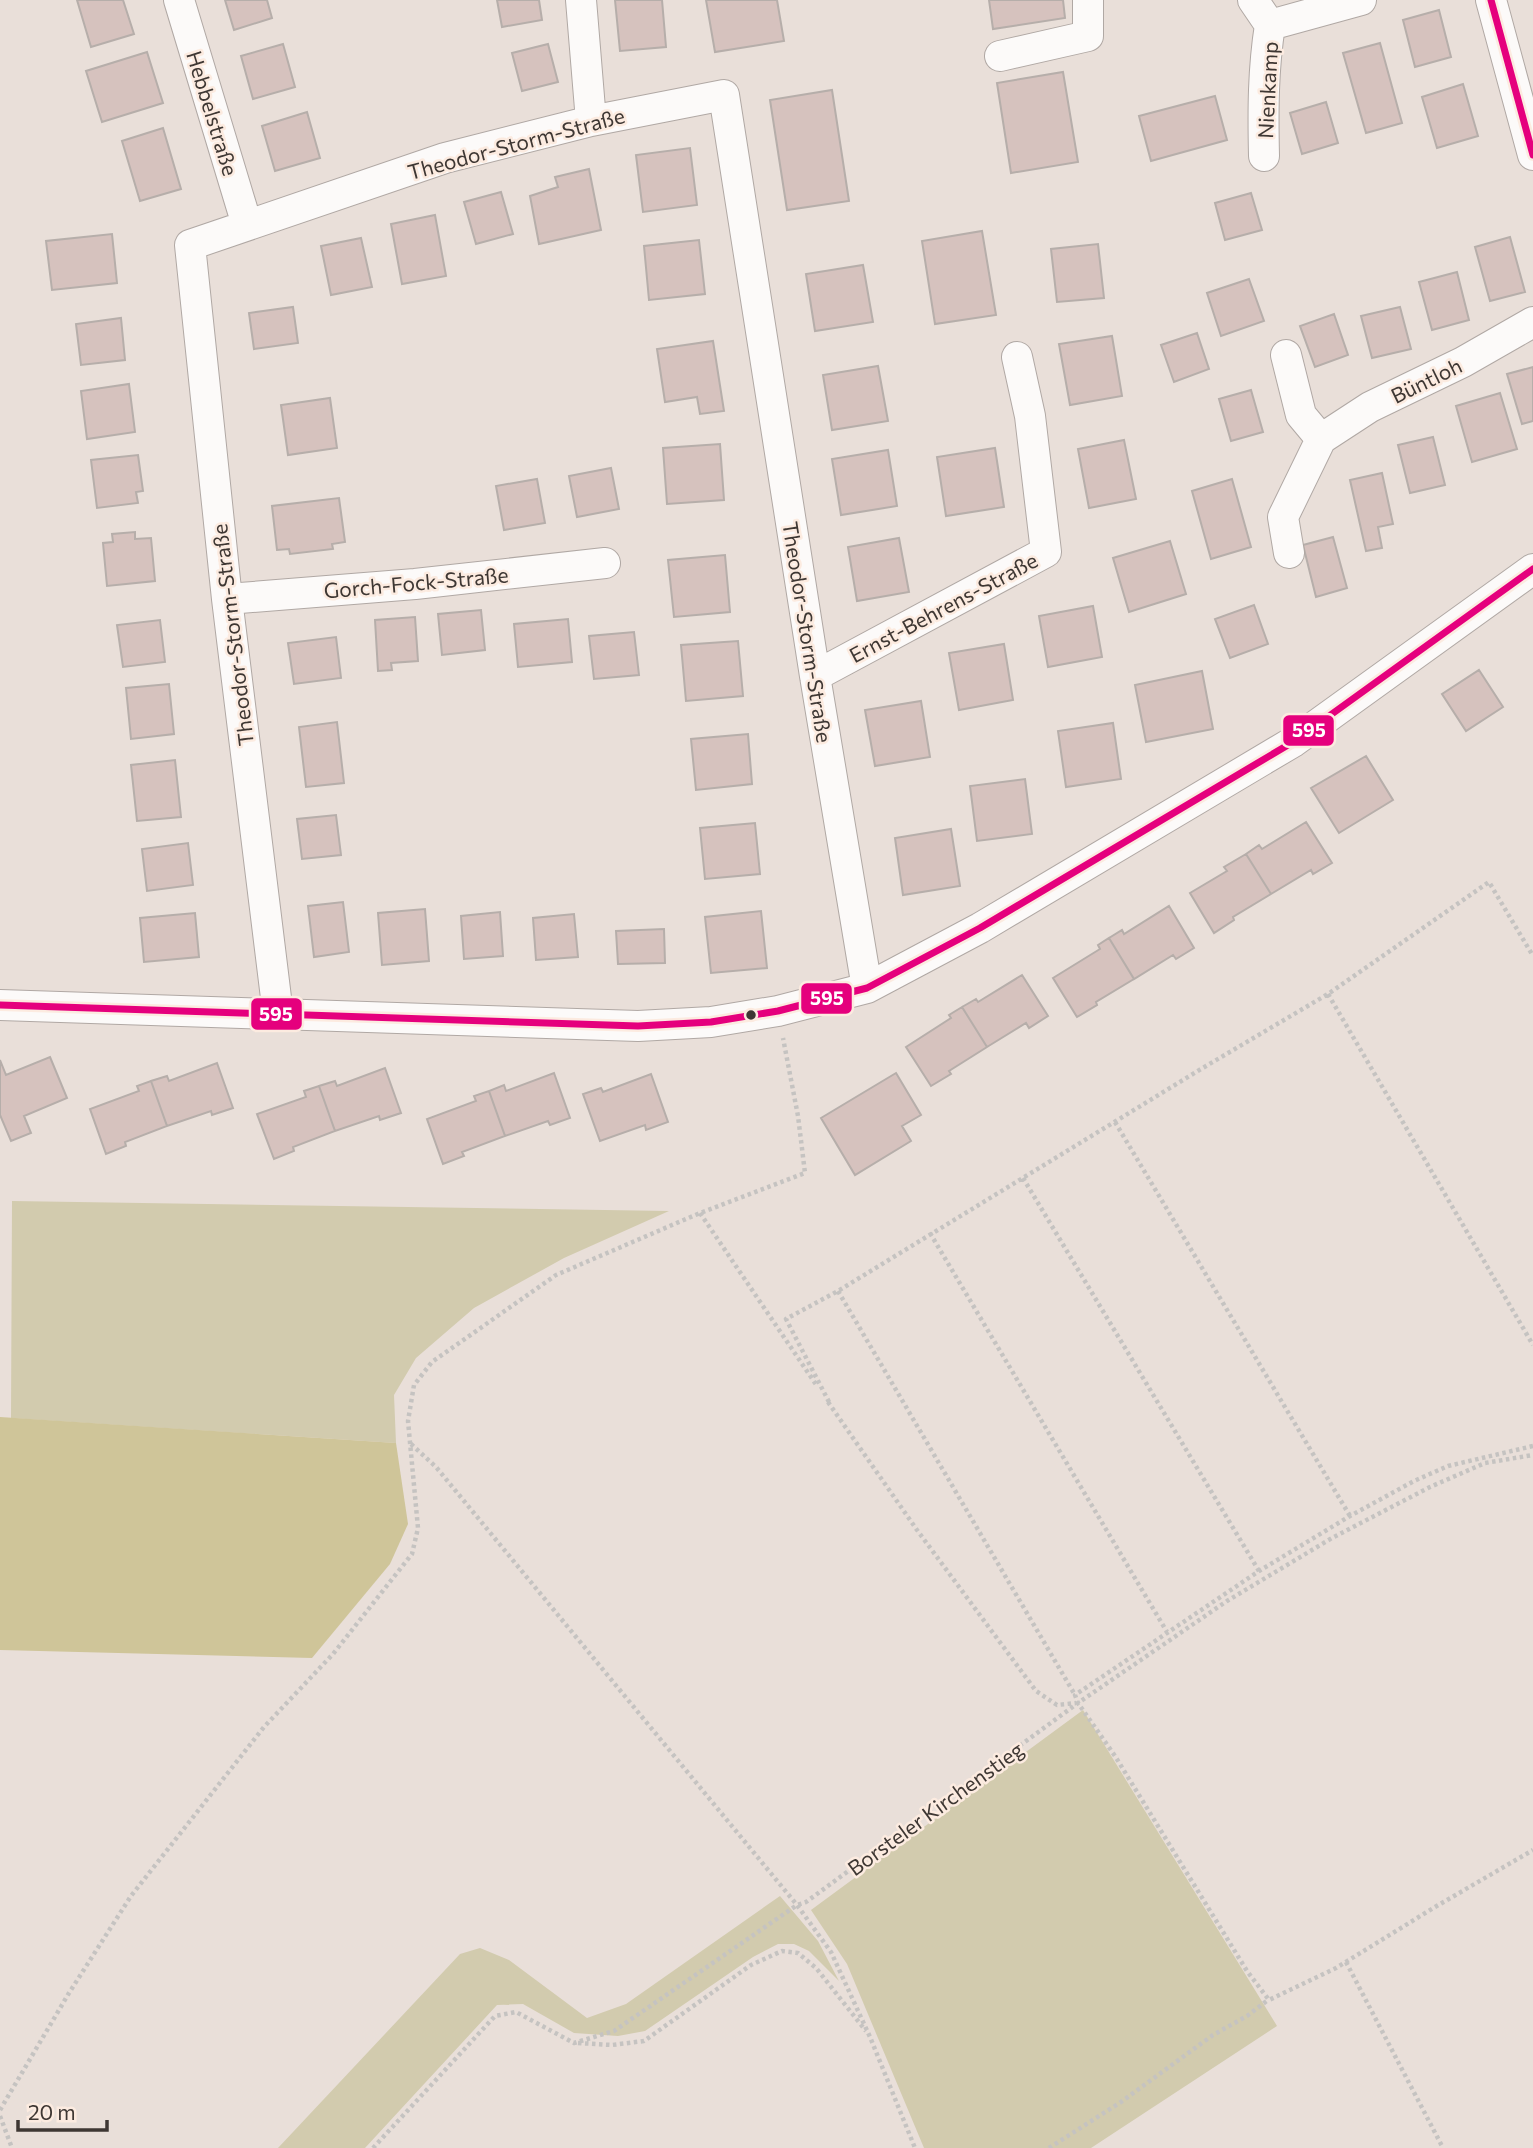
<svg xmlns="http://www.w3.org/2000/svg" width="1533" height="2148" viewBox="0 0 1533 2148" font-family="Commissioner,sans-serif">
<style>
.green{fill:#d2cbae}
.forest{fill:#cfc599}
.building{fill:#d6c2be;stroke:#b6aeaa;stroke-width:2}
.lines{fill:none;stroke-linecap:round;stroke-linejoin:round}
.minor-casing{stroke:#b0a8a4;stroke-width:32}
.path{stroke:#c5c3c1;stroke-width:4.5;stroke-dasharray:3.5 3.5;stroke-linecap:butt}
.minor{stroke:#fcfaf9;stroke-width:30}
.bus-1-casing{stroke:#fcebe0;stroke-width:12}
.bus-1{stroke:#e5007d;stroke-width:7}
.bus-dot{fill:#3e3733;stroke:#fcebe0;stroke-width:2.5}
.labels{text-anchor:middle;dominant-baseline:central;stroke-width:5;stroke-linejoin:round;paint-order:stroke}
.street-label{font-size:21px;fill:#3e3733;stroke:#fcebe0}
.line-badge{stroke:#fcebe0;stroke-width:2.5}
.badge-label{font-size:19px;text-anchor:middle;font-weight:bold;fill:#fff}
</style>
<rect width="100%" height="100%" fill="#e9dfd9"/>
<path class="green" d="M12,1201L669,1211L564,1258L474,1308L416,1358L394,1395L396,1443L11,1418Z
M1083,1710L1277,2026L1091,2148H924L847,1964L811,1910Z
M780,1896L818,1941L839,1981L809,1951L794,1944H778L753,1957L645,2031L618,2036L574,2033L523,2004L497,2005L365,2148H278L460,1954L480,1948L509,1960L587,2018L626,2004Z"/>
<path class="forest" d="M0,1417L396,1443L408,1524L390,1564L312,1658L0,1650Z"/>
<path class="building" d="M77,0H123L134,34L91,47Z
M225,0H267L272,18L234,30Z
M497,0H539L542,20L502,27Z
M615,0H662L666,47L620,51Z
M706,0H777L784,41L715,52Z
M989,0H1063L1065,18L993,29Z
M1439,10L1451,57L1415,67L1403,20Z
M1380,43L1402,123L1366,133L1343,53Z
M283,44L295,87L253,99L241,56Z
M548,44L558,82L522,91L512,53Z
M147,52L163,103L102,122L86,71Z
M1063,72L1078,162L1011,173L997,83Z
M1463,84L1478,136L1437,148L1422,97Z
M832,90L849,201L787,210L770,100Z
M1215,96L1227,140L1151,161L1139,116Z
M1326,102L1338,143L1302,154L1290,113Z
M307,112L320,158L275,171L262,126Z
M163,128L181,189L140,201L122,141Z
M690,148L697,205L643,212L636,155Z
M589,169L601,230L539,244L530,196L558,187L555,177Z
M501,192L513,234L476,244L464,202Z
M1251,193L1262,230L1225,240L1215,203Z
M435,215L446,276L402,284L391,224Z
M982,231L996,315L935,324L922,241Z
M112,234L117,283L52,290L46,241Z
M1510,237L1525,292L1490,301L1475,247Z
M361,238L372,287L331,295L321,246Z
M699,240L705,294L649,300L644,246Z
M1098,244L1104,298L1057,302L1051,249Z
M863,265L873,322L815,331L806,274Z
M1457,272L1469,320L1432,330L1419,282Z
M1249,279L1264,321L1221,336L1207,293Z
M293,307L298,343L254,349L249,313Z
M1400,307L1411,349L1372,358L1361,316Z
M1334,314L1348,355L1315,367L1300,326Z
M121,318L125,360L81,365L76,324Z
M1197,333L1209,369L1174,382L1161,345Z
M1112,336L1122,396L1070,405L1059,344Z
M713,341L724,411L700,414L697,397L665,402L657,349Z
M878,366L888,421L832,430L823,375Z
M1533,367V421L1522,424L1507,374Z
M129,384L135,432L87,439L81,391Z
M1251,390L1263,432L1231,441L1219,399Z
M1500,393L1517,449L1472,462L1456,406Z
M330,398L337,448L288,455L281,405Z
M1433,437L1445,485L1410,493L1398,445Z
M1124,440L1136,499L1089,508L1078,449Z
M720,444L724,500L667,504L663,448Z
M995,448L1004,507L946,516L937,457Z
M888,450L897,506L841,515L832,459Z
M138,455L143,491L136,492L138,503L97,508L91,460Z
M611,468L619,509L577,517L569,476Z
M1382,473L1393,524L1378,527L1382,548L1366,551L1350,480Z
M537,479L545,523L504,530L496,486Z
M1232,479L1251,547L1211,559L1192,491Z
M339,498L345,542L332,544L333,549L290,554L289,549L277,550L272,506Z
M135,532V539L151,538L155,581L107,586L103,543L113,542L112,534Z
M1333,537L1347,588L1316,597L1303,545Z
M899,538L909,592L857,601L848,547Z
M1170,541L1186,594L1129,612L1113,558Z
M725,555L730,612L674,617L668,560Z
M1254,605L1268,644L1230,658L1215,619Z
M1093,606L1102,657L1048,667L1039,616Z
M481,610L485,650L442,655L438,614Z
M415,617L418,661L391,663L392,670L378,671L375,620Z
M568,619L572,662L518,667L514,624Z
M160,620L165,662L123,667L117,625Z
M634,632L639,675L594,679L589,636Z
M336,637L341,678L294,684L288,643Z
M738,641L743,696L686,701L681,645Z
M1004,644L1013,700L959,710L949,653Z
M1479,670L1503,707L1466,731L1442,694Z
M1202,671L1213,729L1146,742L1135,685Z
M169,684L174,734L131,739L126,688Z
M921,701L930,757L875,766L865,710Z
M337,722L344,783L306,787L299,727Z
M1113,723L1121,779L1066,787L1058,731Z
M748,734L752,784L696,790L691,739Z
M1366,756L1393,800L1339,833L1311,788Z
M175,760L181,817L137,821L131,765Z
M1025,779L1032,834L977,841L970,786Z
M336,815L341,855L302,859L297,819Z
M1306,822L1332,863L1313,874L1311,870L1271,894L1246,854L1259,845L1262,849Z
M755,823L760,874L705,879L700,828Z
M951,829L960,886L903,895L895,838Z
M188,843L193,885L147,891L142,849Z
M1246,854L1271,894L1233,917L1234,920L1214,933L1190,893L1227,871L1224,867Z
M343,902L349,952L314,957L308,906Z
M1169,906L1194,948L1176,959L1173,955L1134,979L1109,938L1122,930L1124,934Z
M425,909L429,961L382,965L378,913Z
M761,911L767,968L711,973L705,917Z
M500,912L503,956L464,959L461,916Z
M195,913L199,957L144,962L140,918Z
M574,914L578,957L536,960L533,918Z
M664,929L665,963L618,964L616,931Z
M1109,938L1134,979L1096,1002L1097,1005L1077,1017L1053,978L1100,949L1098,945Z
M1022,975L1048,1016L1029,1028L1026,1023L987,1047L962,1007L976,999L978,1002Z
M962,1007L987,1047L949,1071L951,1074L931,1086L906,1047L951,1018L949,1015Z
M50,1057L67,1098L24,1116L31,1133L11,1141L0,1115V1060L6,1075Z
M217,1063L233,1108L212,1115L211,1111L167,1126L151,1081L167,1076L169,1081Z
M385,1068L401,1113L380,1120L379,1116L335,1131L319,1086L335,1081L337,1086Z
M554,1073L570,1118L550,1125L548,1121L505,1136L489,1091L504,1085L506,1091Z
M896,1073L921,1115L902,1126L911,1141L855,1175L821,1118Z
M651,1074L668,1122L646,1130L645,1125L600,1141L583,1094L601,1088L603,1092Z
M151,1081L167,1126L125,1142L126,1146L106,1154L90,1109L139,1091L137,1086Z
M319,1086L335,1131L293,1147L294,1151L274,1159L257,1114L306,1097L304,1091Z
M489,1091L505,1136L462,1152L464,1156L443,1164L427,1119L476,1101L474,1096Z"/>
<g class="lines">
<defs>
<path id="minor" d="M179,0L247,225
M581,0L591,121
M1253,0L1270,25L1361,0
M1491,0L1533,155
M1000,56L1088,36V0
M1264,156C1263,111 1263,69 1270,25
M1286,355L1301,415L1321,439
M1289,553L1283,517L1321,439L1370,407L1463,362L1533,322
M227,599L415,584L605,563
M815,676L1046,552L1030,416L1017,357
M0,1005L638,1026L711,1022L778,1011L867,988L980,928L1293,742L1533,569
M278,1014L227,599L190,245L445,158L591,121L724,95L815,676L867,988"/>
</defs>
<use href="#minor" class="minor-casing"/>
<path class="path" d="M1328,994L1533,1345
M1115,1122L1350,1516
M1023,1178L1259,1571
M700,1213L817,1386
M930,1233L1167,1632
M838,1291L1075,1695
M828,1402L917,1530L1036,1691L1057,1705L1076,1703
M829,1402L786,1319L838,1291L1201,1069L1328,994L1489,882L1533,956
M411,1444L436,1467L797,1905L831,1952L870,2037L915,2148
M1533,1446L1448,1466L1414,1481L1350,1516L1259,1571L1075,1695L1078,1703L1115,1756L1247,1971L1269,2000L1336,1968L1435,1907L1533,1850
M1346,1962L1443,2148
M578,2043L612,2045L644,2041L751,1965L782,1951L798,1953L816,1968L866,2031
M0,2110L69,1993L131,1896L264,1727L333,1654L412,1554L418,1528L408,1421L414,1385L432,1362L556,1275L700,1213L805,1173L798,1116L783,1038
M0,2116L12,2148
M373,2148L495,2016L516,2012L574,2043L614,2031L797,1905L806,1902L1078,1703L1227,1601L1332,1538L1430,1487L1485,1463L1533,1455
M1049,2148L1121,2102L1213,2035L1247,2016L1268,2000"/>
<use href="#minor" class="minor"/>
<defs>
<path id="bus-1" d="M1491,0L1533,155
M0,1005L638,1026L711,1022L778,1011L867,988L980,928L1293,742L1533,569"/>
</defs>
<use href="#bus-1" class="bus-1-casing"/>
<use href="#bus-1" class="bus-1"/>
</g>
<circle class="bus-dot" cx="751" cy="1015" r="6"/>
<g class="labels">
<g class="street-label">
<text transform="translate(1267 90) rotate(-87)">Nienkamp</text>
<text transform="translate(213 113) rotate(73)">Hebbelstraße</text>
<text transform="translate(516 143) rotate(-15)">Theodor-Storm-Straße</text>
<text transform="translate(1426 380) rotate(-26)">Büntloh</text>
<text transform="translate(416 582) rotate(-5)">Gorch-Fock-Straße</text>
<text transform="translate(943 607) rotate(-28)">Ernst-Behrens-Straße</text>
<text transform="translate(808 632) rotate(81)">Theodor-Storm-Straße</text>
<text transform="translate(232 635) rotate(-97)">Theodor-Storm-Straße</text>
<text transform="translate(935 1808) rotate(-36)">Borsteler Kirchenstieg</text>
</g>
</g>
<g class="line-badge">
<rect x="1282" y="714" width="53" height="33" rx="7" fill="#e5007d"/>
<rect x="800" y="982" width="53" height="33" rx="7" fill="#e5007d"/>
<rect x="250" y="997" width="53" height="34" rx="7" fill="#e5007d"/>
</g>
<g class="badge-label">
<text x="1309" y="737">595</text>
<text x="827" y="1005">595</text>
<text x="276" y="1021">595</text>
</g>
<path d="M18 2120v10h89v-10" fill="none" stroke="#3e3733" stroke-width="3.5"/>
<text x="28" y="2120" font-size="21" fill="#3e3733" stroke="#fcebe0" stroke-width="5" paint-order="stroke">20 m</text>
</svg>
